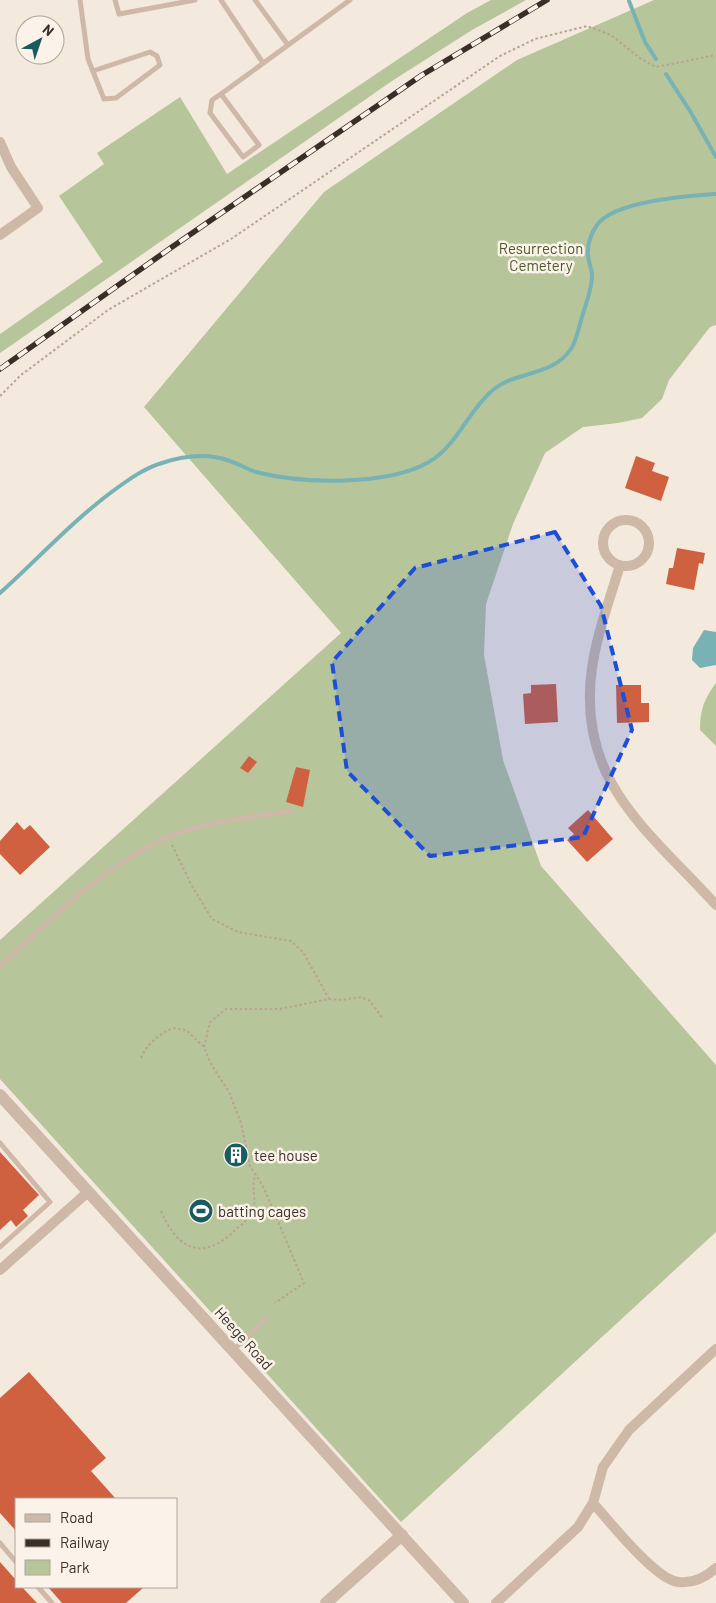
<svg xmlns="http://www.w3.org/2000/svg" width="716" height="1603" viewBox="0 0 716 1603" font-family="Barlow,sans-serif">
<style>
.green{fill:#b7c59b}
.water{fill:#79b2b4}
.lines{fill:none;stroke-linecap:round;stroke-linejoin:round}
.stream{stroke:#79b2b4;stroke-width:4}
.building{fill:#cf6140}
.path{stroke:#baa291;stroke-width:2;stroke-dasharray:2.5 2.5;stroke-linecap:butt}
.service{stroke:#ceb8a7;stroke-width:5}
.minor{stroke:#ceb8a7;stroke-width:10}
.tertiary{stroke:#ceb8a7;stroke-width:12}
.rail-casing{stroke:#3a2e28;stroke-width:5.5}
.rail{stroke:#fbf3ea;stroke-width:4;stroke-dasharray:11;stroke-linecap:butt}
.marked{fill:#1d4ed8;fill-opacity:0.2;stroke:#1d4ed8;stroke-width:4;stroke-dasharray:10 6;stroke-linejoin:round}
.labels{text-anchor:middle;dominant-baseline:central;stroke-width:5;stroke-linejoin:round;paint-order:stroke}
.park-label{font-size:15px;fill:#495a2a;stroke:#fbf3ea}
.poi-label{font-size:15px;fill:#3a2e28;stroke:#fbf3ea;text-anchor:start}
.street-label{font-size:15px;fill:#3a2e28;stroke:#fbf3ea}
</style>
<rect width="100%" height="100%" fill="#f4e9dd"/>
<path class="green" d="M491,0H526L472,30L392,81L0,353V334L103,262L59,196L104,164L97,153L180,97L227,174L467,13Z
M654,0H716V325L710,327L669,380L662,399L642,418L618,423L583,427L545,453L513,524L486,604L484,655L503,760L541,866L716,1065V1232L401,1522L0,1079V940L341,633L144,407L324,192L517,60Z
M716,683V746L700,730C700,710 704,699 716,683Z"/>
<path class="water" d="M704,630L716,632V665L700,668L692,660L693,648Z"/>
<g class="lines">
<path class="stream" d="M629,1L645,42L656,59
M666,74L690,111L716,157
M0,593C39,558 74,519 117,488C131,478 145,468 162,463C183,456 208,453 230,461C239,464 247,469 256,472C302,484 387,486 429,462C458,445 469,409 494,389C517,371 553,376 571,349C577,340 579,325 583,314C586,303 593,286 592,274C591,266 587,259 588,251C588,242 592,232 597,225C613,201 688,196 716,194"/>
</g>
<path class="building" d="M636,456L655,463L652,471L669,477L661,501L625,488Z
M677,548L705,553L703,564L699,563L694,590L666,584L669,568H673Z
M556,684L558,722L525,724L523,694L531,693V685Z
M616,685H641V703H649V722L617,723Z
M249,756L257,762L248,773L240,768Z
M296,767L310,770L303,807L286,802Z
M588,810L613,839L587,862L567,840L574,834L568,828Z
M17,822L24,830L30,825L50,847L20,875L0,854V841Z
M243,1144L246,1162L229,1165L225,1148Z
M0,1152L39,1195L23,1210L28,1216L16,1227L11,1220L0,1230Z
M29,1372L106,1458L91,1471L116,1499H16V1531L0,1513V1398Z
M0,1562L16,1580V1587H22L37,1603H0Z
M48,1587H144L126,1603H62Z"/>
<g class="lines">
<path class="path" d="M0,396L21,375L108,310L231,239L500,56L535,39L587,26L611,35L641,59L656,67L716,55
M172,845L192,886L212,919L238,932L291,941L303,952L329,999
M204,1047L210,1022L226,1009H280L329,999L342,1000L361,997L370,1001L383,1019
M141,1058C147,1044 159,1034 173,1028L186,1030L204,1047L211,1064L229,1092L241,1123L250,1166L264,1188L304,1283L275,1303
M161,1211C176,1246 199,1262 231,1234C238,1227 248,1221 252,1212C258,1200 250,1187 256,1174"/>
<path class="service" d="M80,0L88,59L104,99L116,98L160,65L157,56L150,52L93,71
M115,0L119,14L195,0
M221,0L263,63
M255,0L288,45
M221,94L259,145L243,157L210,113L212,100L221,94L350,0
M0,966C52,918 116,854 184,831C218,820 255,817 290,811
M0,1143L50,1202L0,1247
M233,1350L265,1320
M0,1543L16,1562
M38,1587L52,1603"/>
<path class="minor" d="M0,142L11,167L38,208L0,235
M603 543a23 23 0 1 1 46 0a23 23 0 1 1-46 0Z
M620,565C610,599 597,633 592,668C576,781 648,830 716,905
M0,1270L88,1192
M593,1503C610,1522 655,1579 678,1582C693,1584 705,1578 716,1568
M496,1603L578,1527L593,1503L603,1467L629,1430L716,1349"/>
<path class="tertiary" d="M0,1095L463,1603
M326,1603L402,1535"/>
<defs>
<path id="rail" d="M0,369L172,247L422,75L547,0"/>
</defs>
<use href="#rail" class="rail-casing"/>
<use href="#rail" class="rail"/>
</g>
<path class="marked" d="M555,532L601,606L632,730L583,837L430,856L347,771L332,662L415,568Z"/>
<defs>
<symbol id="building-disc" viewBox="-11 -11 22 22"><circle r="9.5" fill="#1a5b5f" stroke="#fbf3ea"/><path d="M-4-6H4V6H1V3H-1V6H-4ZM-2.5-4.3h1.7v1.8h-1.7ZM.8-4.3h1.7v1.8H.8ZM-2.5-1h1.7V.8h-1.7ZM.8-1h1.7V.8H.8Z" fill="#fff"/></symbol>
<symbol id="stadium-disc" viewBox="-11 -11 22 22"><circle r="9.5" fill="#1a5b5f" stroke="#fbf3ea"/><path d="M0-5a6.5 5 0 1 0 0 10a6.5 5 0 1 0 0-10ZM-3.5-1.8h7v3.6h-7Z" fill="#fff"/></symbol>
</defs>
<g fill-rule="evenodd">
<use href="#building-disc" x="222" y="1141" width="28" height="28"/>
<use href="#stadium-disc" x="187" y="1197" width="28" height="28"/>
</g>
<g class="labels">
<g class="park-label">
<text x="541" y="248">Resurrection<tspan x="541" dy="17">Cemetery</tspan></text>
</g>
<g class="poi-label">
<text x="254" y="1155">tee house</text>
<text x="218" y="1211">batting cages</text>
</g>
<g class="street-label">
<text transform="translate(244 1338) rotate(48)">Heege Road</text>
</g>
</g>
<rect x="15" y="1498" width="162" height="90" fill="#fbf3ea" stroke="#aea49c"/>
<rect x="25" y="1514" width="25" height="8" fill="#ceb8a7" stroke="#aea49c"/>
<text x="60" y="1523" font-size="15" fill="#3a2e28">Road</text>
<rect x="25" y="1539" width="25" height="8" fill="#3a2e28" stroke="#aea49c"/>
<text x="60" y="1548" font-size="15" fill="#3a2e28">Railway</text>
<rect x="25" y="1560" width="25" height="15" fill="#b7c59b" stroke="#aea49c"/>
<text x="60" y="1573" font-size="15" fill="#3a2e28">Park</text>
<g transform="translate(40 40) rotate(40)"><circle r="24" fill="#fbf3ea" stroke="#aea49c"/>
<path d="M0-4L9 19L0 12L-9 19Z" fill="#1a5b5f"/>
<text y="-8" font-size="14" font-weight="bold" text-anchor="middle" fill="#3a2e28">N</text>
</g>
</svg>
